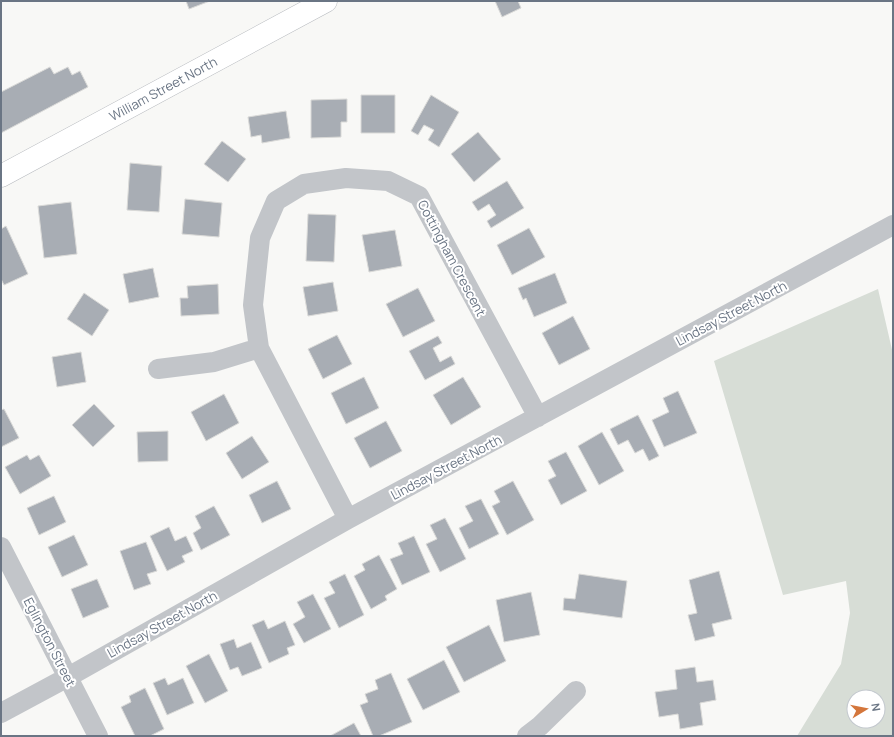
<svg xmlns="http://www.w3.org/2000/svg" width="894" height="737" viewBox="0 0 894 737" font-family="Manrope,sans-serif">
<style>
.green{fill:#d7ddd6;fill-rule:evenodd}
.building{fill:#a8adb4;stroke:#dadad8}
.lines{fill:none;stroke-linecap:round;stroke-linejoin:round}
.secondary-casing{stroke:#b5b8bd;stroke-width:23}
.street{stroke:#c2c5c9;stroke-width:20}
.secondary{stroke:#fff;stroke-width:22}
.labels{text-anchor:middle;dominant-baseline:central;stroke-width:4;stroke-linejoin:round;paint-order:stroke}
.street-label{font-size:13px;fill:#6a7584;stroke:#fff}
</style>
<rect width="100%" height="100%" fill="#f8f8f6"/>
<path class="green" d="M878,289L893,354V736H797L841,664L850,613L846,581L783,595L714,361ZM854,697H878V721H854Z"/>
<path class="building" d="M186,1H210L189,9Z
M495,1H518L521,8L502,17Z
M50,67L54,74L68,67L72,75L80,71L88,87L1,133V92Z
M361,95H395V133H361Z
M431,95L459,112L439,147L428,140L434,130L424,125L418,135L411,131Z
M347,99V122H341V137L311,138V100Z
M286,111L290,138L262,143L261,135L251,137L248,117Z
M478,132L501,159L474,182L451,154Z
M222,141L246,159L228,182L204,164Z
M130,163L162,166L159,212L127,210Z
M507,181L524,208L491,228L487,221L496,215L489,204L478,211L472,202Z
M185,199L222,203L219,237L182,234Z
M71,202L77,254L44,258L38,206Z
M308,214L336,215L334,262L306,261Z
M6,226L28,274L4,285L1,279V229Z
M529,228L545,257L512,275L497,245Z
M395,230L402,266L369,272L362,235Z
M153,268L159,297L129,303L123,274Z
M555,273L567,303L534,317L526,298L523,300L518,288Z
M333,282L338,311L308,316L303,287Z
M218,284L219,314L181,316L180,298H188L187,286Z
M418,288L435,321L403,337L386,304Z
M84,293L109,310L92,336L67,319Z
M573,316L590,349L559,365L542,333Z
M337,335L352,364L323,379L308,349Z
M438,336L442,343L433,348L440,362L451,356L455,364L425,380L409,351Z
M81,352L86,382L57,387L52,357Z
M364,377L379,408L346,424L331,393Z
M463,377L481,407L451,425L433,395Z
M678,391L697,433L664,447L652,420L669,412L663,398Z
M224,394L239,423L206,441L191,412Z
M94,404L115,426L93,447L72,425Z
M4,409L19,438L1,447V410Z
M638,415L659,456L649,461L643,449L635,453L628,440L618,445L610,429Z
M386,421L402,451L370,468L354,438Z
M168,431V461L138,462L137,432Z
M602,432L624,471L599,485L578,446Z
M252,436L269,462L242,479L226,453Z
M566,452L587,491L561,505L548,480L556,476L548,461Z
M27,455L30,460L39,455L51,476L20,494L5,467Z
M277,481L291,509L262,523L249,495Z
M513,481L534,520L507,535L492,506L500,502L494,491Z
M54,496L66,522L39,535L27,508Z
M481,499L499,534L469,549L459,528L473,521L465,506Z
M214,506L230,535L201,550L193,533L201,528L195,516Z
M445,518L466,559L440,572L426,544L437,539L430,525Z
M169,527L175,541L186,536L193,551L182,556L185,562L167,571L150,536Z
M74,535L88,565L62,577L48,547Z
M414,536L430,572L402,585L390,559L403,554L398,543Z
M146,542L157,571L147,574L151,584L134,590L120,551Z
M379,555L397,589L385,596L387,600L371,609L354,576L365,570L362,564Z
M719,571L732,619L712,624L715,636L695,641L688,615L697,613L689,580Z
M345,574L364,615L339,628L324,598L335,593L329,582Z
M579,574L627,581L622,618L563,610L564,598L575,599Z
M97,579L109,607L83,618L71,589Z
M531,592L540,635L504,642L496,600Z
M313,594L331,629L304,643L293,624L305,617L297,602Z
M264,620L268,629L285,621L295,645L287,648L289,654L269,663L252,625Z
M489,625L506,661L464,682L446,647Z
M234,639L237,648L251,642L262,668L242,676L238,667L230,670L220,644Z
M209,654L228,691L205,703L186,666Z
M444,660L460,692L423,710L407,679Z
M695,667L697,682L713,680L716,700L700,703L703,725L680,729L678,714L659,717L655,692L677,689L675,670Z
M391,673L412,722L379,736H373L360,705L368,702L365,694L378,689L375,680Z
M165,678L168,685L183,678L194,703L167,715L153,683Z
M145,688L164,729L150,736H135L121,707L131,702L129,696Z
M354,723L361,736H330Z"/>
<g class="lines">
<defs>
<g id="secondary">
<path id="s1" d="M1,176L326,1"/>
</g>
</defs>
<use href="#secondary" class="secondary-casing"/>
<path class="street" d="M158,369L214,362L259,348
M348,519L259,348L253,305L260,238L276,201L304,184L346,178L388,181L419,196L538,417
M1,547L98,736
M1,713L68,677L348,519L893,225
M527,736L540,726L576,691"/>
<use href="#secondary" class="secondary"/>
</g>
<g class="labels">
<g class="street-label">
<text stroke="none"><textPath href="#s1" startOffset="184">William Street North</textPath></text>
<text transform="translate(452 258) rotate(62)">Cottingham Crescent</text>
<text transform="translate(731 313) rotate(-28)">Lindsay Street North</text>
<text transform="translate(446 467) rotate(-28)">Lindsay Street North</text>
<text transform="translate(162 624) rotate(-29)">Lindsay Street North</text>
<text transform="translate(50 642) rotate(63)">Eglington Street</text>
</g>
</g>
<rect width="894" height="737" fill="none" stroke="#6a7584" stroke-width="4"/>
<g transform="translate(866 709) rotate(80)"><circle r="19" fill="#ffffff" stroke="#c3c8ce"/>
<path d="M0-3L7 15L0 10L-7 15Z" fill="#d4763b"/>
<text y="-6" font-size="11" font-weight="bold" text-anchor="middle" fill="#6a7584">N</text>
</g>
</svg>
